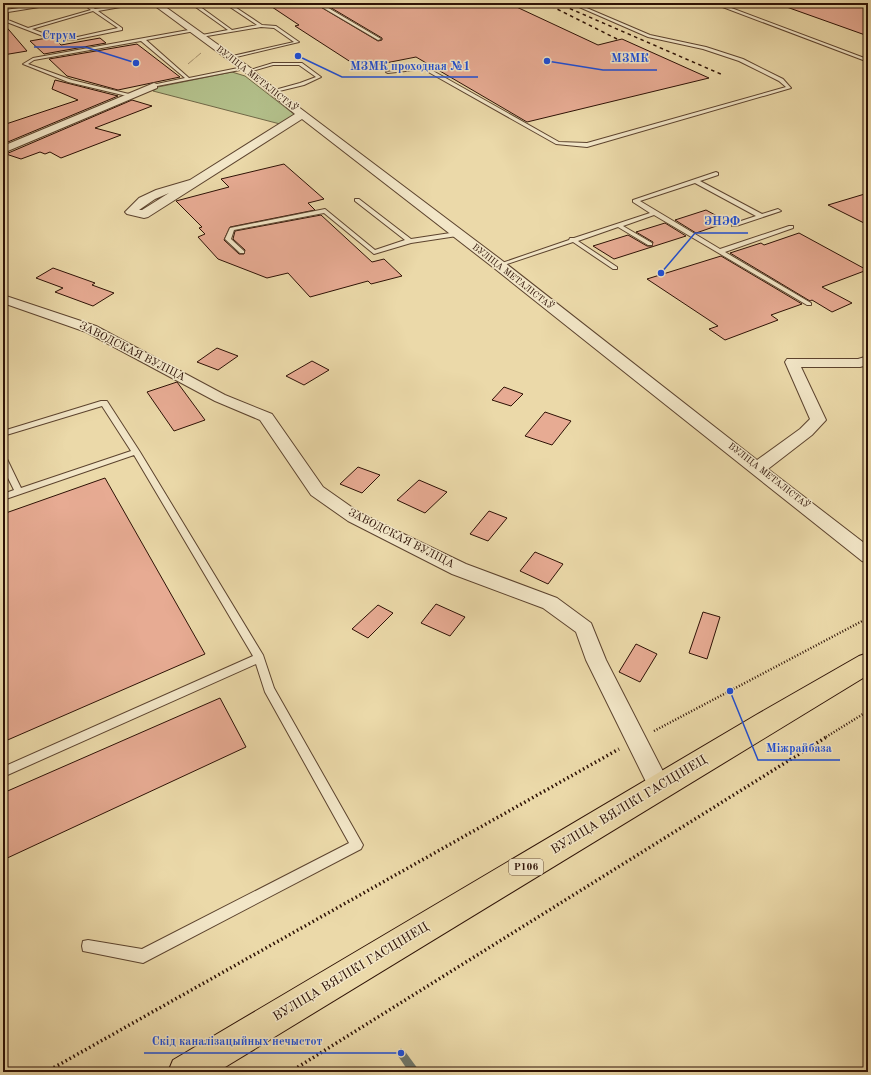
<svg xmlns="http://www.w3.org/2000/svg" width="871" height="1075" viewBox="0 0 871 1075" font-family="'Old Standard TT',serif">
<style>
.green{fill:#b3c08b;stroke:#706848}
.lines{fill:none;stroke-linecap:round;stroke-linejoin:round}
.stream{fill:#6e766a;fill-rule:evenodd}
.building{fill:#e7ab93;stroke:#2d1105}
.service-casing{stroke:#5c432e;stroke-width:2}
.minor-casing{stroke:#5c432e;stroke-width:2}
.primary-casing{stroke:#2d1105;stroke-width:2}
.path-far2{stroke:#2d1105;stroke-width:1;stroke-dasharray:0.5 1;stroke-linecap:butt}
.path-far1{stroke:#2d1105;stroke-width:2.5;stroke-dasharray:1 2;stroke-linecap:butt}
.path{stroke:#2d1105;stroke-width:3.5;stroke-dasharray:1.5 3;stroke-linecap:butt}
.service{fill:#f2e6c7;fill-rule:evenodd}
.minor{fill:#f2e6c7;fill-rule:evenodd}
.primary{fill:#ebd9a9;fill-rule:evenodd}
.rail{stroke:#2d1105;stroke-width:1.5;stroke-dasharray:3.5 3.5;stroke-linecap:butt}
.labels{text-anchor:middle;dominant-baseline:central;stroke-width:3;stroke-linejoin:round;paint-order:stroke}
.far-street-label{font-size:9px;fill:#2d1105;stroke:#f2e6c7}
.shield{fill:#f2e6c7;stroke:#68513f;stroke-width:1}
.shield-label{font-size:10px;font-weight:bold;fill:#2d1105}
.street-label{font-size:11px;fill:#2d1105;stroke:#f2e6c7}
.near-street-label{font-size:13px;fill:#2d1105;stroke:#f2e6c7}
.leader{fill:none;stroke:#1d4ed8;stroke-width:1.5}
.callout-dot{fill:#1d4ed8;stroke:#f2e6c7;stroke-width:1.5}
.callout-label{font-size:12px;text-anchor:middle;font-weight:bold;fill:#1d4ed8;stroke:#f2e6c7;stroke-width:3;stroke-linejoin:round;paint-order:stroke}
</style>
<rect width="100%" height="100%" fill="#ebd9a9"/>
<filter id="stains"><feTurbulence type="fractalNoise" baseFrequency=".005" numOctaves="4"/><feColorMatrix values="0 0 0 0 .2 0 0 0 0 .09 0 0 0 0 .02 0 0 0 .5 -.17"/></filter>
<radialGradient id="worn" r=".72"><stop offset=".6" stop-color="#630" stop-opacity="0"/><stop offset="1" stop-color="#630" stop-opacity=".3"/></radialGradient>
<path class="green" d="M232,72L245,76L295,115L280,124L153,91L158,87Z"/>
<g class="lines">
<path class="stream" d="M401,1048L404,1050L418,1069L420,1072H409L396,1053L398,1050Z"/>
</g>
<path class="building" d="M266,3H314L378,41L382,40V38L323,3H508L598,45L622,39L709,78L527,122L416,57L360,68L295,26L299,25Z
M782,3H868V36L781,5Z
M3,23L27,51L3,55Z
M47,38L55,39L61,45L100,38L106,43L44,54L30,41Z
M137,44L180,77L118,90L67,76L49,59Z
M55,80L118,96L3,144V125L78,100L52,89Z
M132,100L152,106L95,128L121,135L61,158L50,152L45,154L40,152L21,159L6,154Z
M284,164L324,199L308,203L315,210L230,227L224,240L239,254H244L245,250L233,239L235,231L321,215L372,262L384,259L402,276L371,284L368,281L310,297L288,273L267,278L218,259L198,237L205,234L199,228L202,227L176,201L229,187L221,179Z
M868,193V225L828,205Z
M706,210L728,222L696,233L675,220Z
M665,223L686,236L614,259L593,246L628,235L647,246H652L653,242L636,232Z
M799,233L867,270L822,287L852,303L832,312L812,300L810,301L730,253L761,243L764,245Z
M721,256L802,304L771,315L778,320L725,340L709,329L718,326L647,279Z
M53,268L95,283L92,285L114,293L93,306L55,292L63,288L36,278Z
M217,348L238,356L218,370L197,362Z
M312,361L329,370L304,385L286,376Z
M177,382L205,420L174,431L147,392Z
M504,387L523,394L511,406L492,400Z
M545,412L571,421L552,445L525,436Z
M358,467L380,475L362,493L340,484Z
M105,478L205,654L3,742V514Z
M419,480L447,492L425,513L397,500Z
M489,511L507,518L488,541L470,534Z
M535,552L563,564L548,584L520,571Z
M436,604L465,617L450,636L421,623Z
M378,605L393,613L368,638L352,629Z
M703,612L720,617L707,659L689,653Z
M636,644L657,654L640,682L619,672Z
M220,698L246,747L3,860V793Z"/>
<g class="lines">
<defs>
<path id="service" d="M54,3H64L8,12V20L28,28L91,10L82,3H87L95,9L133,3H143L98,11L122,28V30L73,40L43,36L4,21L5,10ZM93,11L118,28L73,38L45,34L32,29Z
M190,3H195L232,30L257,25L224,3H229L262,25L276,26L299,42L228,59V57L294,42L274,28L261,27L201,37L202,35L228,30Z
M315,3H320L381,39L378,40Z
M570,3H575L650,35L706,47L743,59L783,79L791,88L587,147L556,144L423,69L388,73L386,72L426,67L559,142L587,143L786,87L779,81L739,61L703,49L648,37Z
M712,3H718L867,59L863,60Z
M194,29L195,31L146,40L189,78L243,67L245,69L152,87V85L185,78L141,41L34,60L28,64L72,80L133,95V96L131,97L68,82L23,64L33,58Z
M273,63H302L321,77L304,85L271,93V91L300,83L316,77L299,65H273L249,72L247,71Z
M716,172L718,173V175L700,181L762,214L778,209L781,211L736,226H732V224L756,216L695,183L640,201L720,249L789,226H793V228L725,252L811,303V305H807L654,215L623,226L652,243V245H648L618,227L578,241L617,267V269H613L573,242L501,266L496,265L569,240L570,238H574L650,213L633,202V200Z
M355,199H359L411,239L457,232L460,234L457,236L411,243L374,254L324,213L234,230L231,239L244,251V253H240L225,239L230,228L325,209L375,250L405,240L355,201Z
M101,401H107L140,452L263,655L274,688L363,845L361,849L143,963L83,951L82,946L83,941L88,940L142,949L349,843L265,692L256,664L3,777V767L253,656L134,455L3,500V494L14,490L3,468V456L7,459L21,488L131,451L102,406L3,436V431Z"/>
<path id="minor" d="M151,3H160L252,69L276,90L504,262L757,460L800,429L810,419L785,362L787,359H858L868,356V365L860,367H801L826,420L812,435L768,469L868,546V563L862,561L494,268L302,119L148,217L144,218L127,214L125,212L139,198L156,190L190,180L295,114L246,73ZM169,193L142,210H139L155,199Z
M154,83L157,84V88L3,153V146Z
M3,295L96,326L225,395L272,414L323,487L360,513L466,564L557,598L591,623L606,660L671,787L668,794L660,797L652,794L586,660L576,632L543,608L452,574L348,521L311,495L260,420L215,401L86,332L3,303Z"/>
<path id="primary" d="M868,653V675L217,1072H168L173,1060L756,715L859,656Z"/>
</defs>
<use href="#service" class="service-casing"/>
<use href="#minor" class="minor-casing"/>
<use href="#primary" class="primary-casing"/>
<path class="path-far2" d="M188,64L201,53"/>
<path class="path-far1" d="M654,731L868,618
M826,737L868,711"/>
<path class="path" d="M46,1072L619,749
M290,1072L828,736"/>
<use href="#service" class="service"/>
<use href="#minor" class="minor"/>
<use href="#primary" class="primary"/>
<path class="rail" d="M545,3L619,40
M557,3L723,75"/>
</g>
<g class="labels">
<g class="far-street-label">
<text transform="translate(257 79) rotate(38)">ВУЛІЦА МЕТАЛІСТАЎ</text>
<text transform="translate(513 277) rotate(38)">ВУЛІЦА МЕТАЛІСТАЎ</text>
<text transform="translate(769 476) rotate(38)">ВУЛІЦА МЕТАЛІСТАЎ</text>
</g>
<rect class="shield" x="509" y="859" width="34" height="16" rx="3"/>
<g class="shield-label">
<text x="526" y="867">Р106</text>
</g>
<g class="street-label">
<text transform="translate(132 352) rotate(27)">ЗАВОДСКАЯ ВУЛІЦА</text>
<text transform="translate(401 539) rotate(27)">ЗАВОДСКАЯ ВУЛІЦА</text>
</g>
<g class="near-street-label">
<text transform="translate(629 805) rotate(-31)">ВУЛІЦА ВЯЛІКІ ГАСЦІНЕЦ</text>
<text transform="translate(351 972) rotate(-31)">ВУЛІЦА ВЯЛІКІ ГАСЦІНЕЦ</text>
</g>
</g>
<path class="leader" d="M136 63L85 47H34M547 61L603 70H657M298 56L342 77H478M661 273L695 233H748M730 691L758 760H840M401 1053L331 1053H144"/>
<g class="callout-dot">
<circle cx="136" cy="63" r="4"/>
<circle cx="547" cy="61" r="4"/>
<circle cx="298" cy="56" r="4"/>
<circle cx="661" cy="273" r="4"/>
<circle cx="730" cy="691" r="4"/>
<circle cx="401" cy="1053" r="4"/>
</g>
<g class="callout-label">
<text x="59" y="39">Струм</text>
<text x="630" y="62">МЗМК</text>
<text x="410" y="70">МЗМК проходная №1</text>
<text x="722" y="225">ЭНЭФ</text>
<text x="799" y="752">Міжрайбаза</text>
<text x="237" y="1045">Скід каналізацыйных нечыстот</text>
</g>
<rect width="871" height="1075" fill="none" stroke="#ebd9a9" stroke-width="16"/>
<rect x="4" y="4" width="863" height="1067" fill="none" stroke="#2d1105" stroke-width="2"/>
<rect x="8" y="8" width="855" height="1059" fill="none" stroke="#2d1105"/>
<rect width="100%" height="100%" filter="url(#stains)"/>
<rect width="100%" height="100%" fill="url(#worn)"/>
</svg>
